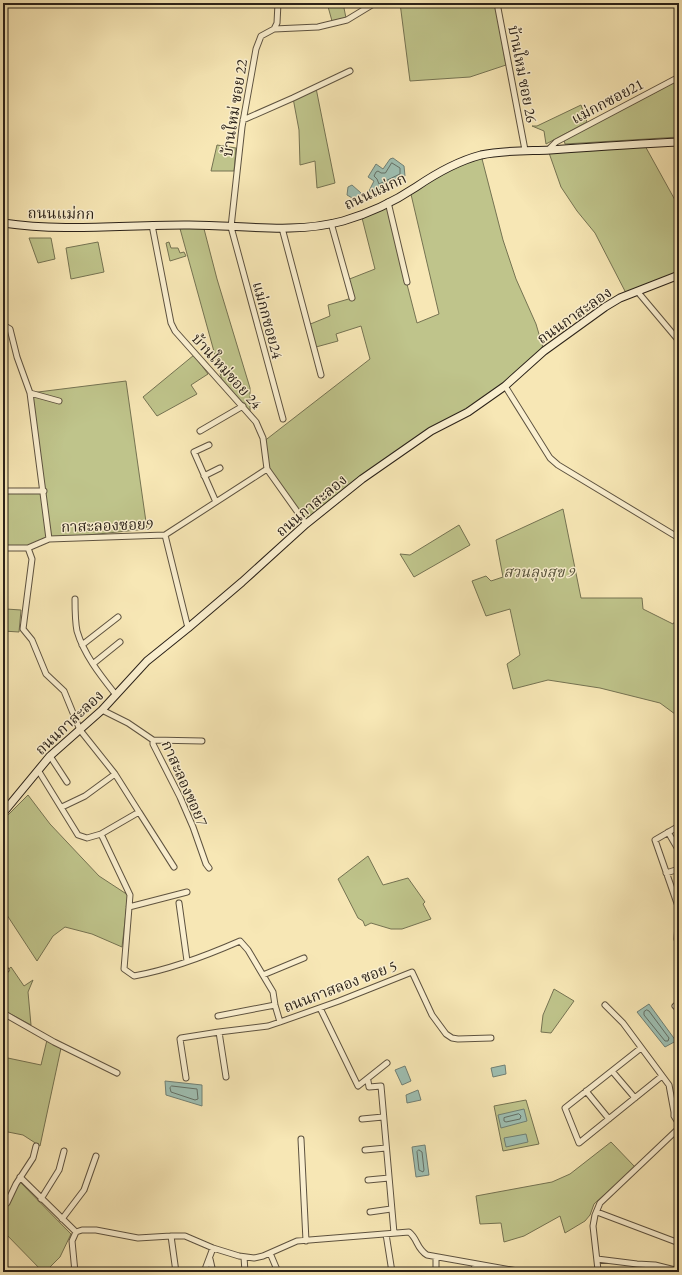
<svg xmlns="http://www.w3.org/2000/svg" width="682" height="1275" viewBox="0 0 682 1275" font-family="'EB Garamond','Noto Serif Thai',serif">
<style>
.green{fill:#bfc48b;stroke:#757352}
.water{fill:#9ebfb2;stroke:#708075}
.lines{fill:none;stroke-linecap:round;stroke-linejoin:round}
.shore{stroke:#647066;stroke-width:1}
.street-casing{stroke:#5e5340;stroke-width:7}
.secondary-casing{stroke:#2b2219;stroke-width:9}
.street{stroke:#faefcf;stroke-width:5}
.secondary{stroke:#faefcf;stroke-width:7}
.labels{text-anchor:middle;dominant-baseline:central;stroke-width:3;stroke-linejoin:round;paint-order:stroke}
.street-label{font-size:15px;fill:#2b2219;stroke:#faefcf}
.park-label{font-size:15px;font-style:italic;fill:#57533b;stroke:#faefcf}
</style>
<rect width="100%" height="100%" fill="#f7e7b5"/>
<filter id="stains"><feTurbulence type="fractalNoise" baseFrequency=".005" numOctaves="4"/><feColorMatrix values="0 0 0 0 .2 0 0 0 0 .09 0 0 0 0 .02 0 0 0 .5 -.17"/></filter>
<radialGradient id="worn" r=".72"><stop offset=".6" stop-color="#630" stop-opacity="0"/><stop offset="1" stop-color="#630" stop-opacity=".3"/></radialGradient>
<path class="green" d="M327,3H343L346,18L332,21Z
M400,3H495L506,65L470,77L410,81Z
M679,80V137L565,144L564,140Z
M316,88L335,183L317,188L315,161L300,165L299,130L293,98Z
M581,105L587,122L546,144L544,131L532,126H537Z
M644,144L675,200L679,199V275L627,295L595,233L577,211L561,187L548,150Z
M217,145L236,148L234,171H211Z
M481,155L503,240L516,279L536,324L544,351L505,386L436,429L306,524L267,469L263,442L370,359L361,326L336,334L338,341L316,347L308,325L330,316L328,305L352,298L347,280L375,269L361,214L386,203L417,323L439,314L410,190Z
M179,225H203L217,279L250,388V414L223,384Z
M29,238H51L55,259L38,263Z
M98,242L104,272L71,279L66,248Z
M169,242L171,248H178L180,253L184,252L186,256L170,261L166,243Z
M194,355L208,374L191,385L197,394L157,416L143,397Z
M126,381L147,529L49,539L28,548H3V491H43L30,393Z
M563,509L581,598H642L643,609L673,624L679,615V717L660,703L600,688L548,680L513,689L507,664L520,655L510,609L486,616L472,581L486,576L491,581L503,577L496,540Z
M459,525L470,545L414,577L400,554L410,555Z
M3,603H5L6,609L21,610L19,632L3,631Z
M28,795L50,824L99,876L128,895L122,947L92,934L65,927L53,936L37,961L3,909V820Z
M368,856L383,885L408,878L425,902L423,904L431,919L402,929H391L371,923L365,926L363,921L358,918L338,879Z
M11,967L24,986L33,980L28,992L31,1025L3,1010V974Z
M554,989L574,1001L551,1033L541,1032L543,1015Z
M47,1040L61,1048L40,1146L23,1135L3,1131V1057L41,1065Z
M526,1100L539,1144L503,1151L494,1106Z
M611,1142L635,1167L594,1204L590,1215L585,1221L565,1233L560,1216L524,1236L504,1242L501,1223L480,1224L476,1196L552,1182L570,1174Z
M20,1182L71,1234L60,1257L45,1272H43L3,1231V1212L8,1205Z"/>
<path class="water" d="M393,158L404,166L405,176L373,193L369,191L374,181L368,177L376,164L383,169L390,159Z
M352,185L361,193L358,198L354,199L347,195L348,187Z
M649,1004L676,1041L665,1047L637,1012Z
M505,1065L506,1074L493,1077L491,1068Z
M405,1066L411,1081L402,1085L395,1070Z
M165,1081L202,1085V1106L166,1095Z
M418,1090L421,1100L407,1103L406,1095Z
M524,1109L527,1121L501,1128L498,1115Z
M526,1134L528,1142L506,1147L504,1138Z
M425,1145L429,1175L416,1177L412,1147Z"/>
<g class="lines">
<path class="shore" d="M392,163L400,168V174L379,184L377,179L374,176L376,172L378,171L381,173H385Z
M647,1010L649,1011L669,1038L668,1041H665L644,1015V1012Z
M172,1086L197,1089L198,1099L195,1100L171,1092L170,1088Z
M519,1114L521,1116L520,1119L506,1122L504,1121V1118Z
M419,1150L422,1152L424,1170L423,1172L419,1170L417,1152Z"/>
<defs>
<path id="street" d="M278,3L277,23L274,29L261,36L256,49L242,127L231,227L283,419
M497,3L525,150
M274,29L318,27L347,20L375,3
M243,120L293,98L350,71
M548,150L556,142L679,77
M388,202L407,282
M331,223L352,298
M152,225L171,323L175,331L256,422L263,438L267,469L306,524
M282,228L321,375
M637,291L679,341
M3,325L10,329L17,357L30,393L49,539
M505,386L550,458L558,465L679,538
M30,393L59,401
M200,431L243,406
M209,445L194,452L216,502
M204,476L220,468
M3,491H44
M165,535L267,469
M3,548H28L32,559L23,629L32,640L46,674L64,691L80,730L115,774L139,812L101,834L130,895L124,969L134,976C168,970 208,955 240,941L248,950L273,992L275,1005L280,1022L339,1001L412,972L432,1015L446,1034L452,1038L458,1039L491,1038
M28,548L49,539L165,535L188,628
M75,599C75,610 75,621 77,631C84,655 101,676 116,695
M82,645L118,617
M94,663L120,642
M102,710L128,723L153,740V744L180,797L193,827L206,864L209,868
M153,740L202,741
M50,756L67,782
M38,770L78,835L87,838L101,834
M62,807L85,796L115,774
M139,812L174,867
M668,832L679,851
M666,873L679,869
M179,903L187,961
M129,907L187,892
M677,939L679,909L655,840L679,826
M3,966L6,970
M263,975L304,958
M605,1005L623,1023L669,1085L674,1112V1116L679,1124
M675,1006L679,1010
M320,1008L358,1086L387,1063
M3,1013L54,1042L117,1073
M218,1016L275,1005
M219,1032L226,1077
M641,1048L565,1108L579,1143L662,1076
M612,1071L635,1098
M186,1078L180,1039L181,1038L219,1032L268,1026L280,1022
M368,1081L369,1087L381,1086L394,1233
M586,1091L609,1119
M362,1119L383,1117
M301,1139L306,1241
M365,1150L386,1148
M20,1177L76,1232
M368,1180L389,1178
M41,1199L59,1170L64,1151
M7,1203L16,1184L33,1158L36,1146
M370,1212L391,1209
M597,1212L679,1243
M62,1219L84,1190L96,1156
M386,1234L392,1272
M171,1236L176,1272
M270,1253L278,1272
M244,1257L245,1272
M210,1259L213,1272
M597,1259L637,1264L655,1265L679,1271
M598,1270L593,1226L595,1215L600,1203L679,1128
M75,1272L72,1241L76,1232L82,1230H96L138,1238L171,1236H185L213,1248L239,1256L254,1258L263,1256L297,1241L409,1232C418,1239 416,1248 427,1255L523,1272
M204,1272L213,1248
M436,1272V1257
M474,1272L475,1264
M585,1272L598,1270L605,1272"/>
<path id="secondary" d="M3,223C63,232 123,225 184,225C236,224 292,235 343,221C367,214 395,201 416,187C435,174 458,161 481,155C503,150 528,151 550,150C593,147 636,144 679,142
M3,813L50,756L102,710L147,661L188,628L242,582L306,524L362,479L431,431L468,412L505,386L544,351L605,307L620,298L679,275"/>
</defs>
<use href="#street" class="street-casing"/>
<use href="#secondary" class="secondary-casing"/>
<use href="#street" class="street"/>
<use href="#secondary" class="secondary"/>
</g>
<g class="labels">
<g class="street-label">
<text transform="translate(523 74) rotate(79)">บ้านใหม่ ซอย 26</text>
<text transform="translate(607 101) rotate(-28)">แม่กกซอย21</text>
<text transform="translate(234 108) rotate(-81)">บ้านใหม่ ซอย 22</text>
<text transform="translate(375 191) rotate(-25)">ถนนแม่กก</text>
<text transform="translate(61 213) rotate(1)">ถนนแม่กก</text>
<text transform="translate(574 315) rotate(-35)">ถนนกาสะลอง</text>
<text transform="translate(268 320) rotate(75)">แม่กกซอย24</text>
<text transform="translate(227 371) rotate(48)">บ้านใหม่ซอย 24</text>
<text transform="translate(311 505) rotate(-40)">ถนนกาสะลอง</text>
<text transform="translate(107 525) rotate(-2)">กาสะลองซอย9</text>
<text transform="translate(69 722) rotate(-43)">ถนนกาสะลอง</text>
<text transform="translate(185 783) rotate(66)">กาสะลองซอย7</text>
<text transform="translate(340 986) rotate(-21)">ถนนกาสลอง ซอย 5</text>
</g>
<g class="park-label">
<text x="539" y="571">สวนลุงสุข 9</text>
</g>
</g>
<rect width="682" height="1275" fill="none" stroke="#f7e7b5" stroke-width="16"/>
<rect x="4" y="4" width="674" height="1267" fill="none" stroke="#2b2219" stroke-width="2"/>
<rect x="8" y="8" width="666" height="1259" fill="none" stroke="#2b2219"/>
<rect width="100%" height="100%" filter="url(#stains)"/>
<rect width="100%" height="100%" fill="url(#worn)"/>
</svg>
